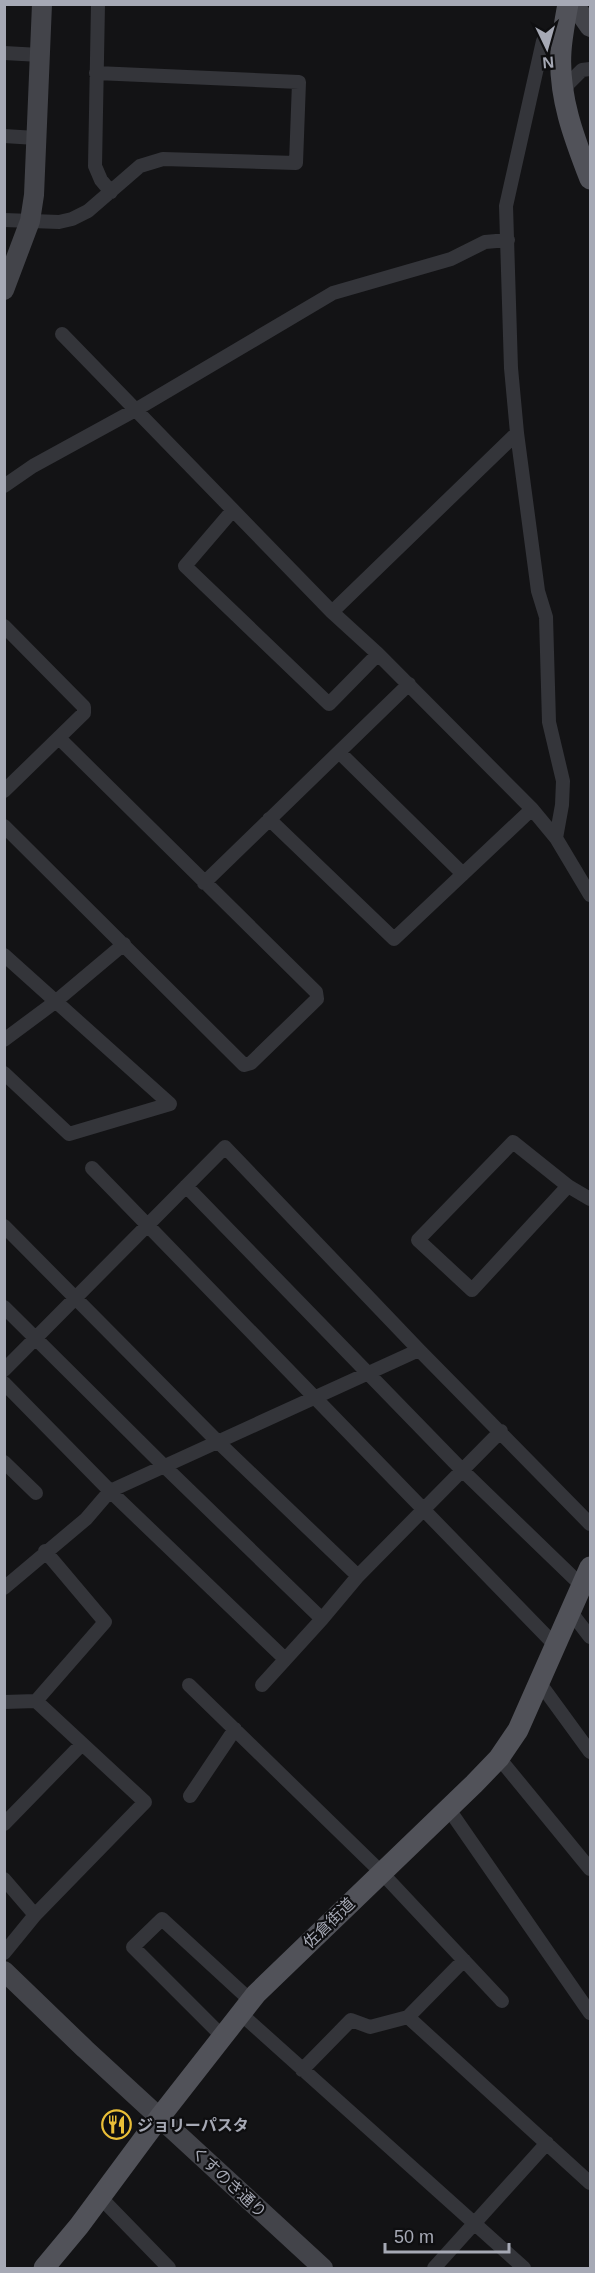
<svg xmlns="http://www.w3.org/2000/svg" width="595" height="2273" viewBox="0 0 595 2273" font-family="Helvetica,'Noto Sans JP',sans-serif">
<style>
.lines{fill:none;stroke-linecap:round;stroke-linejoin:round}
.street{stroke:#34353a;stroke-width:14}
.secondary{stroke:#43444a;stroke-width:20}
.primary{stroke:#515259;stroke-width:21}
.labels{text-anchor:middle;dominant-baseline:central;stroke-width:4.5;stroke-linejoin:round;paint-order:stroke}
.street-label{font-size:16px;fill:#a6a9b5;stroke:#0e0e10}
.poi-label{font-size:16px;font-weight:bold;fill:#a6a9b5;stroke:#0e0e10;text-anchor:start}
</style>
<rect width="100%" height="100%" fill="#131315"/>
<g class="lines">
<path class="street" d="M98,4L95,166L101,180L111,192
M4,53L40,55
M564,95L568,84L582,70L590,69
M4,136L36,138
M4,220L59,222L72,219L88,211L140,166L163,159L296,163L299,82L96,73
M62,334L332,612L378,654L532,809L556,838L590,895
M4,486L33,466L137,409L333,293L451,259L485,242L508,240
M233,510L185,566L329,704L378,654
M332,612L517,433
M4,626L84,707V713L4,791
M339,752L463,874
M269,819L394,939L532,809
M4,826L244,1065L251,1063L317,999L316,992L60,739
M556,838L562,805L563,781L549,722L546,617L538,591L517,433L511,368L506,206L543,41L564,29
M204,883L409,684
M4,955L170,1104L69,1134L4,1073
M4,1040L55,1002L124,944
M92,1168L555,1645
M186,1186L462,1470L582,1586
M568,1186L472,1290L418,1240L513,1142L568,1186L590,1199
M4,1226L217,1441L358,1576
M4,1307L163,1465L322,1619
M4,1370L225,1147L419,1350L590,1524
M4,1383L110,1491L285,1659
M4,1462L36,1493
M4,1588L86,1519L110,1491L419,1350
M570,1611L590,1637
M539,1682L590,1752
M189,1685L381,1872L502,2001
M262,1685L322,1619L358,1576L501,1431
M4,1702L36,1701
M499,1758L590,1869
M190,1796L235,1729
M448,1808L590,2013
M4,1824L82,1744
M4,1879L35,1915
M4,1953L35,1915L145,1802L36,1701L105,1622L45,1551
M240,2013L524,2268
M408,2017L464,1960
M222,2036L133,1947L162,1919L250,2000
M302,2070L351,2020L370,2027L408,2017L590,2183
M101,2198L169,2268
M434,2268L547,2143"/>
<path class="secondary" d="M574,4L590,27
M4,290L30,221L34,195L42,4
M4,1971L85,2049L323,2268"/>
<path class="primary" d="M568,4C565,20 562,36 561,51C558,96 574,138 590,179
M44,2268L79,2226L159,2118L256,1994L474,1784L499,1758L518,1730L590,1567"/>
</g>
<defs>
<symbol id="restaurant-ring" viewBox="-11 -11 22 22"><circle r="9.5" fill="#0e0e10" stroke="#e9be37" stroke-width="1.5"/><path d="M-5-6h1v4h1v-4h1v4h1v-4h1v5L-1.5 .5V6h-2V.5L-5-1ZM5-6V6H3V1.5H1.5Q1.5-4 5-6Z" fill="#e9be37"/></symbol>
</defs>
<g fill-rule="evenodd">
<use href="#restaurant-ring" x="100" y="2108" width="33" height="33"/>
</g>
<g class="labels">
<g class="street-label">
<text transform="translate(329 1923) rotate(-44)">佐倉街道</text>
<text transform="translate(229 2182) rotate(43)">くすのき通り</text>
</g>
<g class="poi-label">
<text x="137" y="2125">ジョリーパスタ</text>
</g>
</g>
<rect width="595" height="2273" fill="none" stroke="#a6a9b5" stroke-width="12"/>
<g transform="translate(547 48) rotate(175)" stroke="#0e0e10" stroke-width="4.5" paint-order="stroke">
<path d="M0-4.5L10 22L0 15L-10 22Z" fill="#a6a9b5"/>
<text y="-9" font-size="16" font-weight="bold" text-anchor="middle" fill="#a6a9b5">N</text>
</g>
<path d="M385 2243v9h124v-9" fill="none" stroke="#a6a9b5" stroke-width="3"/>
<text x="394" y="2243" font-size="18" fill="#a6a9b5" stroke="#0e0e10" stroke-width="4.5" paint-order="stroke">50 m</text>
</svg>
